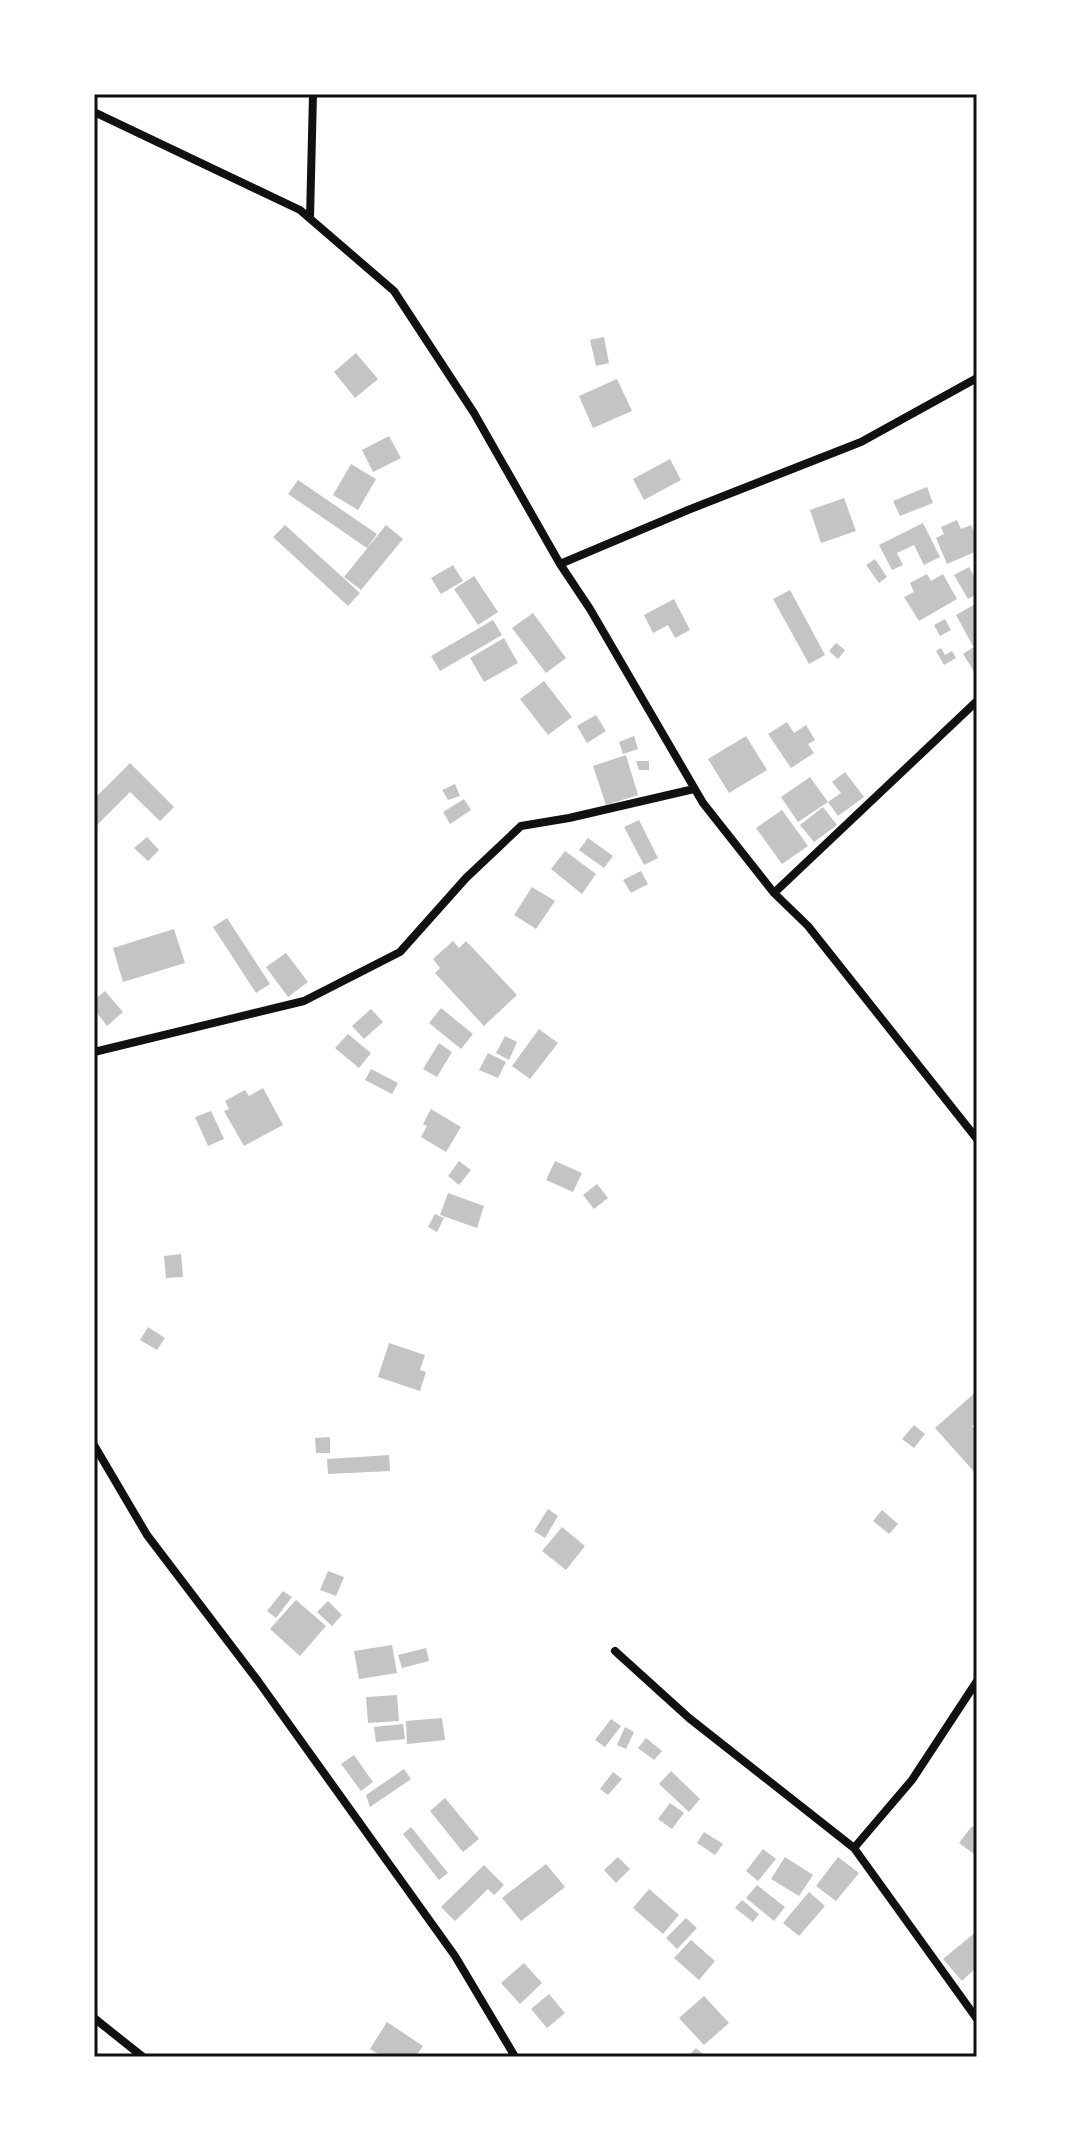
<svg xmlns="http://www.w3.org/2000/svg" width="1071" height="2151" viewBox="0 0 1071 2151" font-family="Spectral,serif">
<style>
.building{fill:#c4c4c4}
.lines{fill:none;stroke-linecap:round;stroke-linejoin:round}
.minor{stroke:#111;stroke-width:8}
.neatline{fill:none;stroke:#111;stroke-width:3}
</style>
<rect width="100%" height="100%" fill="#fff"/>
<path class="building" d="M604,337L609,363L596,366L590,340Z
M356,353L378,379L355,398L334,372Z
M617,379L632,411L593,428L579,396Z
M389,436L401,458L373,472L362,450Z
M670,459L681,480L644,500L633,479Z
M351,464L376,479L358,510L333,495Z
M298,480L377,534L367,548L288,494Z
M927,487L933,503L900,516L893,501Z
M844,498L856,531L821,543L810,510Z
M957,520L961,529L971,525L977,538V551L947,564L936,538L944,534L941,527Z
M923,523L940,557L924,565L914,545L897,553L903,565L892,570L879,545Z
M285,525L360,593L348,606L273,537Z
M386,525L403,539L361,590L344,577Z
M875,559L887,577L879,583L866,565Z
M453,565L463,581L441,594L431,578Z
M969,567L977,582V594L968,599L954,575Z
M927,574L931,581L943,574L957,599L919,621L904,597L914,592L910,583Z
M474,576L498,612L478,625L454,589Z
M790,590L825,655L809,664L773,599Z
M674,599L690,630L675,638L668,625L653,633L644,615Z
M977,603V643L973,646L956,615Z
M533,613L566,658L546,673L512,628Z
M945,619L951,630L940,636L934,625Z
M493,620L502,635L440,671L431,656Z
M504,638L518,663L484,682L470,658Z
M836,643L845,650L838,659L829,651Z
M977,645V671L975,673L963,654Z
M941,648L945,655L952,651L956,658L944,665L936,651Z
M544,681L572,717L548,735L520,699Z
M596,715L606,731L587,743L577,726Z
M787,722L794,733L806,725L815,740L808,744L814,753L791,768L768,734Z
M634,736L638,749L623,754L619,742Z
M746,736L767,770L729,793L708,759Z
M626,755L638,795L606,805L593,766Z
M636,761H649V770H639Z
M130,763L174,807L160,821L130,792L94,828V799Z
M845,772L864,797L838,816L828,802L841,793L832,782Z
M810,777L828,802L798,822L781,797Z
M455,784L460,796L448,800L442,790Z
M464,799L471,810L450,824L443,812Z
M823,807L837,825L814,842L800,825Z
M782,810L808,846L782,864L756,828Z
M639,820L658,858L644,865L624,827Z
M147,837L159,850L148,861L134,848Z
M588,838L613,856L604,868L579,850Z
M565,851L596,874L582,894L551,869Z
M641,871L648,884L631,893L623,880Z
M532,887L555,901L536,929L514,915Z
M227,918L270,984L256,993L213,927Z
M174,929L185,963L123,982L113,948Z
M453,941L459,948L466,941L517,995L484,1026L435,973L440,968L433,959Z
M286,953L308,982L288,997L266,967Z
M105,991L123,1012L107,1026L94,1009V1000Z
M441,1008L473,1034L461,1049L429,1023Z
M371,1009L383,1022L364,1039L352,1026Z
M539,1029L558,1043L530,1079L512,1066Z
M348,1034L371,1053L359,1068L335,1048Z
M505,1036L517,1042L509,1060L496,1053Z
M439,1043L452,1052L437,1077L423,1069Z
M488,1053L506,1062L498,1078L479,1070Z
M371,1069L398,1083L392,1094L365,1080Z
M263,1088L283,1125L244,1146L224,1111L229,1109L225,1101L245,1090L249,1096Z
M431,1109L461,1127L446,1152L421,1137L427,1126L423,1124Z
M211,1111L224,1139L208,1146L195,1117Z
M459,1161L471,1170L459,1185L448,1176Z
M555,1161L582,1173L573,1192L546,1180Z
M597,1184L608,1198L594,1209L583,1195Z
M448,1193L484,1206L477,1228L440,1215Z
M435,1214L444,1218L437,1232L428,1227Z
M181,1254L183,1277L166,1278L164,1256Z
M148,1327L165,1338L157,1350L140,1340Z
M389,1343L425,1355L420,1370L426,1372L420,1391L378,1377Z
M977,1391V1422L972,1426L977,1432V1475L935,1428Z
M914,1425L925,1434L914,1448L902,1439Z
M330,1437V1453H316L315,1438Z
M389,1455L390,1471L328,1474L327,1459Z
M548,1509L558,1516L545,1538L534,1531Z
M882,1510L898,1524L889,1534L873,1521Z
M562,1527L585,1546L566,1570L542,1551Z
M328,1571L344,1577L336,1596L320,1590Z
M283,1591L292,1597L276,1618L267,1611Z
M296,1600L326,1626L300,1656L270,1629Z
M328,1601L342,1615L332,1626L317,1612Z
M392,1645L397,1673L359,1679L354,1651Z
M426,1648L429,1661L402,1668L398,1655Z
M397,1695L399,1721L368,1723L366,1697Z
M442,1718L445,1740L407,1744L406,1721Z
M611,1719L621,1726L605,1747L595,1740Z
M403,1724L405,1739L376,1742L374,1727Z
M625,1727L634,1732L626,1749L617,1745Z
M646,1738L662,1751L654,1760L638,1748Z
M354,1755L373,1782L361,1791L341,1764Z
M404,1769L411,1779L370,1807L366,1795Z
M671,1771L700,1799L689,1812L659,1784Z
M613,1772L622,1779L608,1795L600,1789Z
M445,1798L479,1839L463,1852L430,1811Z
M670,1803L684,1813L672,1829L658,1819Z
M972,1826L977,1830V1856L959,1843Z
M411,1827L448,1873L439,1880L403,1834Z
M704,1832L723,1844L715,1855L697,1843Z
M763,1849L776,1859L758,1881L746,1871Z
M618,1857L630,1869L616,1883L604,1870Z
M785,1857L813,1875L799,1896L771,1879Z
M838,1857L859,1873L836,1901L816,1886Z
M546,1864L565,1887L521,1921L502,1898Z
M484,1865L504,1885L494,1895L488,1889L455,1921L441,1907Z
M757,1885L785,1907L774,1921L746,1898Z
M649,1889L679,1915L663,1934L633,1908Z
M809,1892L825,1906L799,1936L783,1923Z
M742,1900L759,1914L753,1922L735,1908Z
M686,1918L697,1928L677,1949L666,1938Z
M977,1931V1967L962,1981L943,1959Z
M691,1940L715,1961L699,1980L674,1958Z
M524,1963L542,1983L520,2004L501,1983Z
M549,1994L565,2013L547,2028L531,2009Z
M704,1996L729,2023L704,2045L679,2018Z
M387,2022L423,2046L415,2057H383L370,2049Z
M696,2048L706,2057H687Z"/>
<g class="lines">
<path class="minor" d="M94,112L300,210L394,291L474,413L560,564L590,609L703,803L774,893L808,926L977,1139
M310,218L313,94
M560,564L688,510L861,442L977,378
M774,893L977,701
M94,1052L304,1001L400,952L466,878L521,826L569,818L694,789
M94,1445L147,1535L258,1681L455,1956L514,2055L512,2057
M615,1651L689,1718L854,1848L977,2019
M854,1848L912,1780L977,1681
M94,2018L143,2057"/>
</g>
<rect width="1071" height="2151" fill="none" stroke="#ffffff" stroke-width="192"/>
<rect x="96" y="96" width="879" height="1959" class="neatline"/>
</svg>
